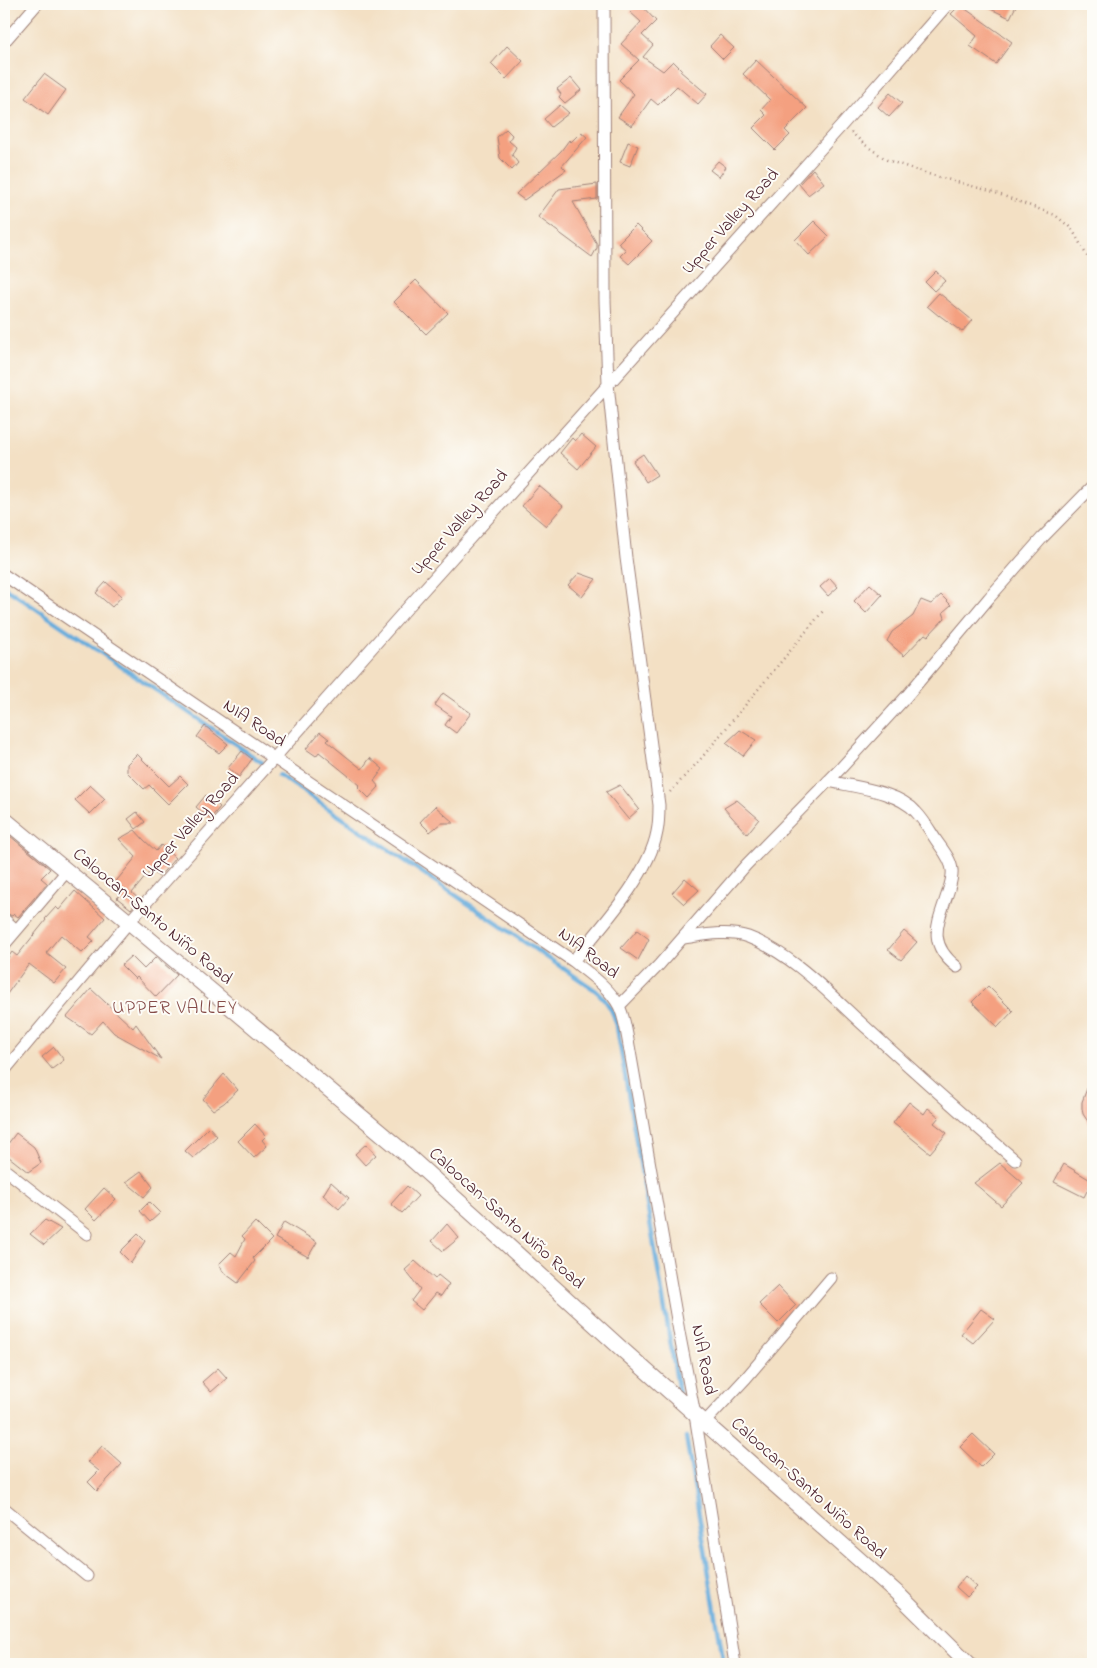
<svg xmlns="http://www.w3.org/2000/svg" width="1097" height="1668" viewBox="0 0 1097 1668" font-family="'Indie Flower',sans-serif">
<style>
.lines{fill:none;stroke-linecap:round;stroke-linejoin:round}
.stream{stroke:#66acdc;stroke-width:4.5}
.building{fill:#f4a080}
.minor-casing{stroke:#9e8078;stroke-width:13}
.tertiary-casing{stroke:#9e8078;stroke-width:17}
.path{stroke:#9e8078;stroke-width:2.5;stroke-dasharray:1 4;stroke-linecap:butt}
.minor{stroke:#fff;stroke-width:11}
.tertiary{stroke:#fff;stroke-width:15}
.labels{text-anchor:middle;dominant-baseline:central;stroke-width:4;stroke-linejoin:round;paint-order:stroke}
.street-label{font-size:18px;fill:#4a1f2b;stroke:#fdfcf7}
.neighbourhood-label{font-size:19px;letter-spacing:1px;fill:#864c49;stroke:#fdfcf7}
</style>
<rect width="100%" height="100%" fill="#fdfcf7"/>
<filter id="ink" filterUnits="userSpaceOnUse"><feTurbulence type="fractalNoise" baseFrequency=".02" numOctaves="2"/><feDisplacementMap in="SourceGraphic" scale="10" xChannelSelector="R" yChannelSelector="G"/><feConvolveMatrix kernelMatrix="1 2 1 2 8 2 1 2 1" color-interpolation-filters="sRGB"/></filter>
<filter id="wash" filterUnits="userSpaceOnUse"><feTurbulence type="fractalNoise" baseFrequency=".0096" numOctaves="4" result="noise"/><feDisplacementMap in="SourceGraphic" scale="20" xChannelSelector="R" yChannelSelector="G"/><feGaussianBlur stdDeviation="1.12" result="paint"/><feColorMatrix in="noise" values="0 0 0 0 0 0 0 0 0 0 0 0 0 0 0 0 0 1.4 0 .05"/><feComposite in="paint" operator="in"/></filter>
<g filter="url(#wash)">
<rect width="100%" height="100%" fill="#f3e0c4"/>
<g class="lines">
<path class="stream" d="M4,587L263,763
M279,775L595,990C607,1000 614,1011 617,1027L679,1393
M686,1437L724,1664"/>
</g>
<g id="blocks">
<path class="building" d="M638,4H640L656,21L642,35L653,45L643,57L663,71L673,61L682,70L680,71L707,94L698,104L677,86L658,105L651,99L632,126L618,117L634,94L619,80L639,60L621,44L641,22L630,12Z
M980,4H1017L1010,18Z
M960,5L1012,42L996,64L970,46L977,36L951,14Z
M720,35L734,48L723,59L710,46Z
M507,46L523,61L506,79L491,64Z
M756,60L807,108L785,130L790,135L775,150L753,128L766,115L761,110L770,100L743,74Z
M44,74L66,90L48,115L25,98Z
M571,78L581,90L565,103L559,97L561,94L557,89Z
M890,93L902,103L889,117L878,107Z
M560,105L569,113L551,127L544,119Z
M506,129L512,135L509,141L516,147L512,155L518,163L512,170L500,158L497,137Z
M581,132L587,137L562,166L566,170L524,200L516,194L561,151L569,140L571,142Z
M628,142L638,146L630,166L620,162Z
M718,161L726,167L719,177L710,170Z
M813,169L824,183L808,195L799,184Z
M597,184V199L573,202L597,244V248L592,257L538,217L559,189Z
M814,221L829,236L809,255L795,240Z
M636,225L652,241L629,264L620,256L626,250L618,243Z
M936,271L945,281L934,291L925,282Z
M416,280L448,313L426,334L394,302Z
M939,293L972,320L962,332L939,315V316L927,306Z
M581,434L596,447L578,469L560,453L572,438L575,441Z
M643,454L657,475L646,482L633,461Z
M539,486L563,506L546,526L522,506Z
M579,573L596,579L582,597L568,585Z
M830,578L838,587L828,596L820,587Z
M106,582L122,596L112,607L96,593Z
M870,584L882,595L866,613L854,601Z
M941,595L951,605L943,612L945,618L928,636L925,634L904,656L887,641L892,632L913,616L921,600L931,604Z
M443,693L471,713L456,733L445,725L451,716L435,705Z
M205,726L228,744L219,753L197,737Z
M740,730L756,740L743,756L726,743Z
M320,732L329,739L327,741L362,769L370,758L383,769L374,781L379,787L369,798L358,787L360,785L319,752L316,756L306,749Z
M242,751L252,759L239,777L228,768Z
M137,754L169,786L180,776L188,784L168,804L149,785L144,789L127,772V764Z
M90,785L105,799L90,814L75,800Z
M620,785L639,809L628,819L606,792Z
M206,795L220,807L210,819L196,807Z
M737,800L759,819L747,834L724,808Z
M435,806L454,823H441L430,832L420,822Z
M137,812L145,822L136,829L128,819Z
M135,830L144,840L156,851L161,845L175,858L159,877L151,870L132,893L139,899L131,909L117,898L122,892L113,885L136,857L119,839Z
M4,831L50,869L41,878L47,883L18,917L14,914L12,916L4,912Z
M685,878L699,890L684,904L672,893Z
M75,891L105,918L89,937L94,941L82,953L61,935L46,953L66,969L54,983L29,964L4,998V963L12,952L17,956L46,920L45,919L56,907L59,910Z
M637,930L649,939L638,960L621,948Z
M904,931L917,942L901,960L888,950Z
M131,956L144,969L156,957L177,975L156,997L137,977L135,979L121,965Z
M988,986L1013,1011L998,1027L972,1002Z
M91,989L133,1028L136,1024L161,1059L114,1033L103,1021L91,1034L67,1017Z
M54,1047L64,1060L52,1069L42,1057Z
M224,1074L238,1090L224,1103L213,1110L203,1099Z
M1092,1075H1093V1129L1083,1114L1082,1108V1102Z
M909,1102L924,1114L928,1108L939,1117L934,1123L947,1133L930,1153L893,1123Z
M255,1124L266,1136L262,1140L267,1146L254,1158L238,1141Z
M209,1127L217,1136L193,1158L185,1151Z
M16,1133L34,1147L41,1163L28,1172L4,1153V1149Z
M366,1144L376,1155L365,1165L355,1154Z
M1000,1163L1023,1183L1001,1206L974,1183Z
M1064,1164L1092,1181L1084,1197L1054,1182Z
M141,1171L153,1187L144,1197L126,1182Z
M331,1182L349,1198L339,1209L323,1195Z
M407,1186L418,1196L402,1213L391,1204Z
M104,1188L116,1199L96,1220L85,1209Z
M149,1202L160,1213L150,1222L140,1211Z
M45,1220L61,1229L44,1245L30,1234Z
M255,1222L272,1239L253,1258L255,1261L238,1283L223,1272L219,1264L231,1252L236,1256L245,1239L242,1236Z
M284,1222L317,1242L308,1257L275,1238Z
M447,1224L459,1238L443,1251L432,1241Z
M138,1234L145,1241L131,1263L120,1252Z
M415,1261L435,1279L438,1275L449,1284L441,1296L436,1293L422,1310L411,1301L420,1289L405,1270Z
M778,1286L796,1305L778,1323L759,1304Z
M981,1309L995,1319L973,1343L961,1334Z
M218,1368L227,1378L211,1392L202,1382Z
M973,1434L994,1454L981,1467L960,1447Z
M102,1446L122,1464L97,1491L88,1482L99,1471L88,1462Z
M965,1576L977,1587L967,1597L956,1587Z"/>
</g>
</g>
<g filter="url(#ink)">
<use href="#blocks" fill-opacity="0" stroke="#9e8078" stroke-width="1"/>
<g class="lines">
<defs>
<path id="minor" d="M4,42L37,4
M4,575L573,961C589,974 609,987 619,1006C624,1016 626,1029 628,1040L680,1337L695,1415L735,1664
M828,781C854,787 898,791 916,812C924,820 930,831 936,840C942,849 951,859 952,870C953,877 950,885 948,892C938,923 926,943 957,967
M4,919L16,930
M684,938C704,935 728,930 748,937C794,954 834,999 870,1031C918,1075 966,1118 1015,1160
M4,945L67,871
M573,961C601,927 649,875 657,832C659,823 659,814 659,805L626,558L608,384L605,300L604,4
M619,1006L659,965L746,865L841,768L906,697L989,598L1042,538L1093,486
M4,1071L129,922L409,606L843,124L948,4
M4,1169L87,1234
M704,1423L746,1378L831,1278
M4,1508L87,1576"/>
<path id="tertiary" d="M4,819L129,922L406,1154L494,1233L625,1352L897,1593L969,1664"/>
</defs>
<use href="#minor" class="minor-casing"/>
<use href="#tertiary" class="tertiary-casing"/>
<path class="path" d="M851,132L864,144L887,160L928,174L990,191L1055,215L1072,229L1093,267
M670,792L699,761L823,611"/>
<use href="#minor" class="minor"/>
<use href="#tertiary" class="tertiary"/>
</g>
</g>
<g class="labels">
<g class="street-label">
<text transform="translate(731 222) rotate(-48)">Upper Valley Road</text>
<text transform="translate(460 523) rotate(-48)">Upper Valley Road</text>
<text transform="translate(254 724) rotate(34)">NIA Road</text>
<text transform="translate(191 826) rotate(-48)">Upper Valley Road</text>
<text transform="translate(152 917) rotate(40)">Caloocan-Santo Niño Road</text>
<text transform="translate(588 954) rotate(38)">NIA Road</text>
<text transform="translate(506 1219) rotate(42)">Caloocan-Santo Niño Road</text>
<text transform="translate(703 1360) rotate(79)">NIA Road</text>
<text transform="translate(808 1489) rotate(42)">Caloocan-Santo Niño Road</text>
</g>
<g class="neighbourhood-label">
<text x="175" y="1008">UPPER VALLEY</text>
</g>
</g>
<rect width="1097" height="1668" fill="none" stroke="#fdfcf7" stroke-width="20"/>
</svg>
